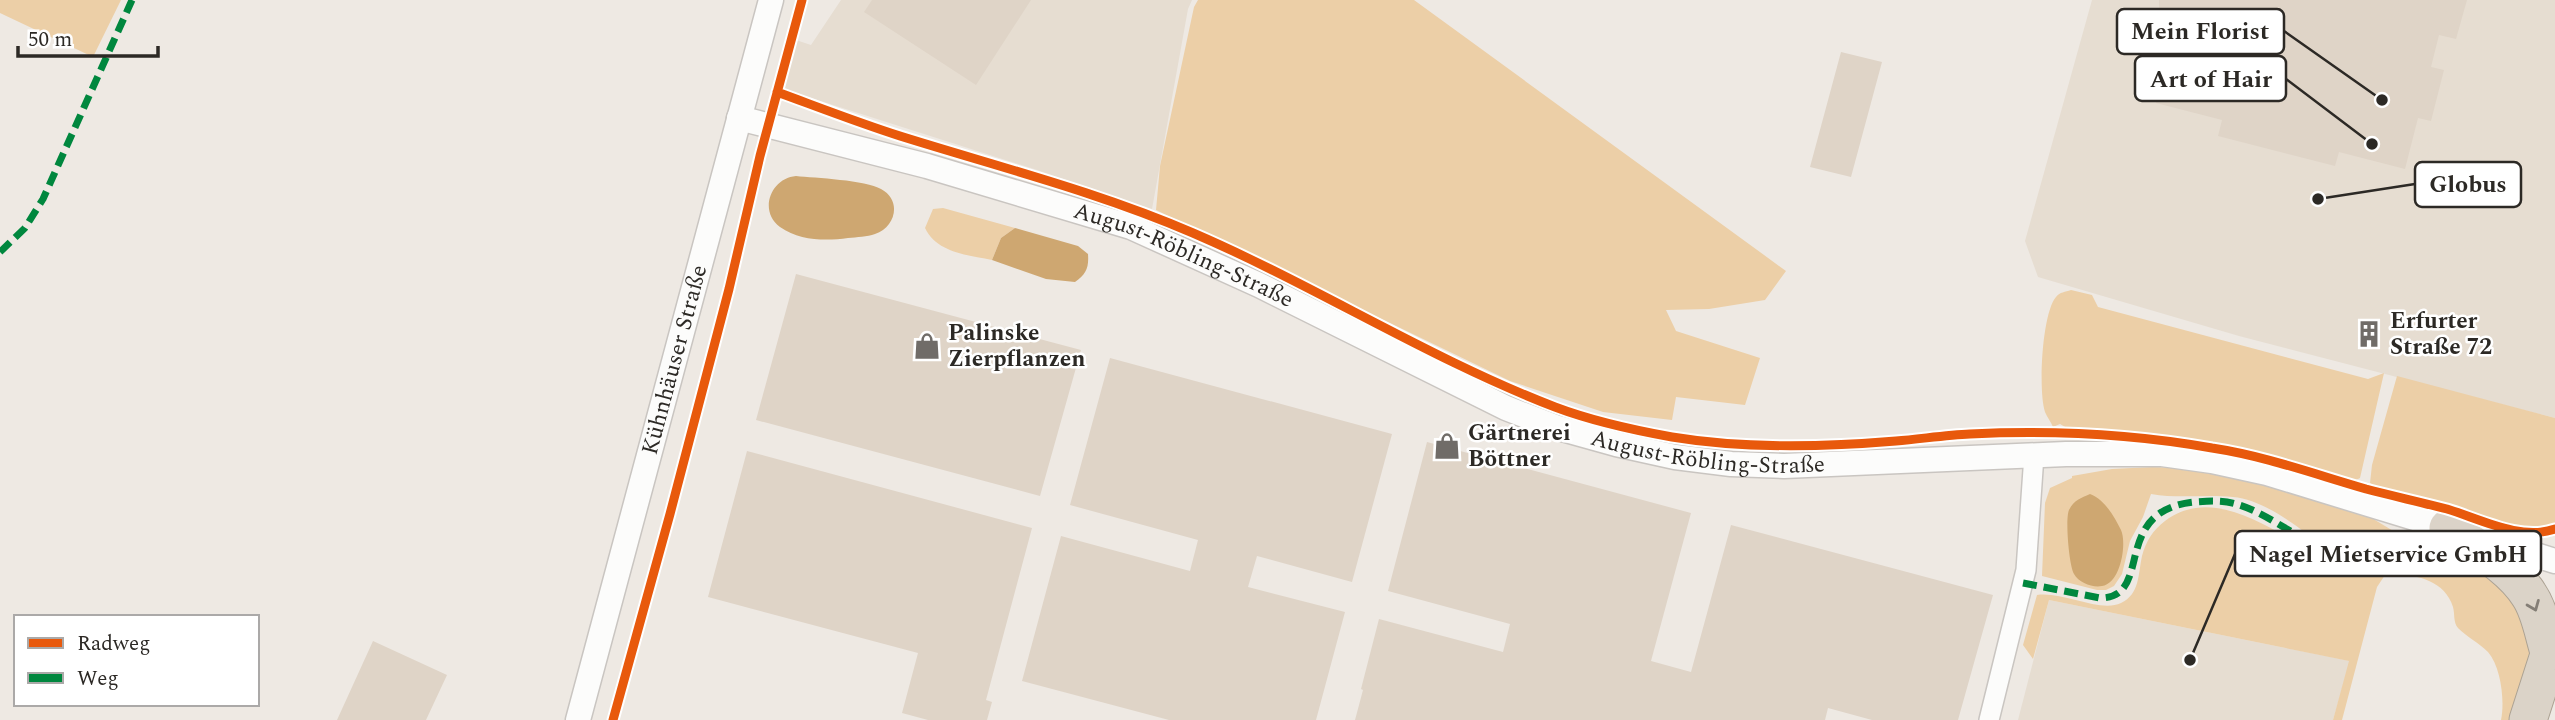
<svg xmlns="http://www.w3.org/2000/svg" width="2555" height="720" viewBox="0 0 2555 720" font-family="Spectral,serif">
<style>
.built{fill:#e6ddd1}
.green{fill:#eccfa7}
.water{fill:#cea771}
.building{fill:#dfd4c7}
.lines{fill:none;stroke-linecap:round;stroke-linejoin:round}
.minor-casing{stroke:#c9c5c1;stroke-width:22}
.tertiary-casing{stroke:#c9c5c1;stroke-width:27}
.motorway-casing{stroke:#aca293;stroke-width:39}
.minor{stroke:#fcfcfb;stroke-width:19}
.tertiary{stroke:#fcfcfb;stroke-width:24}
.motorway{stroke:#dbd3c8;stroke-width:37}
.quiet{stroke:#00873e;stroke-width:7;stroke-dasharray:14 7;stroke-linecap:butt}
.cycleway-casing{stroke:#fff;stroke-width:13}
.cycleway{stroke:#e8590c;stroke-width:9}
.oneway{stroke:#847e76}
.labels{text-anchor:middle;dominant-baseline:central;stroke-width:5;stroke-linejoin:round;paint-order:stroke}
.street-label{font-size:23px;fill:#2c2925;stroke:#fff}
.poi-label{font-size:23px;font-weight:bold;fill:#2c2925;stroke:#fff;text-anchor:start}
.leader{fill:none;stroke:#2c2925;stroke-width:2.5}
.callout-dot{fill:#2c2925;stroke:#fff;stroke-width:2.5}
.callout{fill:#fff;stroke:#2c2925;stroke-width:2.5}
.callout-label{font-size:24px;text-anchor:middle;font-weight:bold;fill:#2c2925}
</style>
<rect width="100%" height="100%" fill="#eee9e3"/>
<path class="built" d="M841,0H1192L1188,9L1152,209L1034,169L783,89L796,40L811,45Z
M2092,0H2555V418L2239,336L2038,277L2025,241Z
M2049,600L2350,661L2333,720H2018Z"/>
<path class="green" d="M0,0H121L93,57L0,13Z
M1198,0H1414L1786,271L1765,300L1709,309L1666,310L1676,331L1760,358L1745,405L1676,397L1672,420L1603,412L1510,381L1156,210L1160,166L1194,7Z
M943,208L1015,228L1001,238L992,260C968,255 937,253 925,228L933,209Z
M2071,290L2092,295L2098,307L2368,379L2384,373L2360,478L2352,482C2289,460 2225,444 2158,436C2130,432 2101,432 2072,431L2060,424L2053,427C2051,422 2047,417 2045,412C2038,391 2042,313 2056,297C2060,292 2065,292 2071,290Z
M2397,376L2555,418V526C2540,532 2524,528 2508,525L2377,489L2370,483L2372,465Z
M2152,467L2190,468L2231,475L2365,514L2405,538L2438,553L2488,570L2506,581L2532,641L2514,720H2501C2505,701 2501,667 2488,652C2479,643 2467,637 2458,628C2453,622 2455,614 2453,607C2444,578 2410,573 2385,575L2377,587L2342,720H2333L2349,661L2049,600L2033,659L2023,645L2037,595C2062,591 2100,613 2121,603C2140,594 2138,574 2142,556C2146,541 2153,530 2165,521C2209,488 2259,522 2300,544L2306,533C2286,518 2258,499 2233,497C2205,494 2180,499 2151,494L2143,517L2130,541L2122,574L2114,586L2106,590H2097L2042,576L2045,503L2050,488L2072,478V476L2112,469Z"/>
<path class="water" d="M796,176C815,178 866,180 881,189C902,200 896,227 875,234C867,237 857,237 848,238C826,241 800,241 780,227C758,211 771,178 796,176Z
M1015,228L1078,246L1088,254C1089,268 1086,274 1075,282L1046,279L992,260L1001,238Z
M2090,494C2105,500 2114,516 2121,530C2127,543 2121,583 2102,586C2093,588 2079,583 2074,574C2069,565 2065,519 2069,510C2074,500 2081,498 2090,494Z"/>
<path class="building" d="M872,0H1031L976,85L864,12Z
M2159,0H2467L2456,39L2439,35L2431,67L2444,70L2431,121L2418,118L2405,169L2339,152L2335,166L2218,136L2222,120L2156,103L2166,66L2141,60L2144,46L2134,44L2139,24L2160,30Z
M1841,52L1882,62L1851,177L1810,167Z
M796,274L1081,350L1040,496L756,420Z
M1110,358L1392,434L1352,582L1257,556L1248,587L1345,612L1316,720H1169L1022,681L1061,536L1190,571L1198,540L1070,505Z
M1427,442L1691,513L1651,661L1691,672L1731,525L1993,595L1958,720H1872L1828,708L1825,720H1355L1363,690L1361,689L1379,619L1503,652L1510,624L1388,591Z
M747,451L1032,528L986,700L992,702L987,720H928L902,713L918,653L708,597Z
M373,641L447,675L426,720H337Z"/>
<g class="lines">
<defs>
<path id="minor" d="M1989,720L2026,570L2034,455"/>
<g id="tertiary">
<path id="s1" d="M739,118L927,166L1131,227L1259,285L1506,408L1555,427L1616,444L1675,457L1731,464L1784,466L2066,454H2162L2212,461L2267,473L2555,561"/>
<path id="s2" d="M578,720L771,0"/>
</g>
<path id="motorway" d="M2448,528C2475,547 2511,566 2529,595C2540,611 2543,633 2549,652
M2528,720L2555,636"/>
</defs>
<use href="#minor" class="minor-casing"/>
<use href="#tertiary" class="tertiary-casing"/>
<use href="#motorway" class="motorway-casing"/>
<use href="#minor" class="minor"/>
<use href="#tertiary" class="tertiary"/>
<use href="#motorway" class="motorway"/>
<path class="quiet" d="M0,252L25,228L43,199L132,0
M2023,583L2100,598C2155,598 2109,511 2194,502C2208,501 2222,500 2236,504C2258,510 2279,525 2299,536"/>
<defs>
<path id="cycleway" d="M777,92C818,107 859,123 900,136C999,167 1098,192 1193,233C1316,286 1430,359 1555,407C1592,421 1633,430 1672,437C1744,449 1824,447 1896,441C1921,439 1946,435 1970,434C2051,430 2133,434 2212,448C2265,456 2314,474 2366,489C2393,496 2420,502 2447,509C2480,519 2521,541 2555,529
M613,720L670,514L729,289L760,156L802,0"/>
</defs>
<use href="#cycleway" class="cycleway-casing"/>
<use href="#cycleway" class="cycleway"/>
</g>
<defs><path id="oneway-chevron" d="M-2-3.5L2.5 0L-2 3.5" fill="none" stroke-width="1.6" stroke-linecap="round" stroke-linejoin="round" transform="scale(1.75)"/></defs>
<use class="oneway" href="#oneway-chevron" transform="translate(2534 606) rotate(68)"/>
<defs>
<symbol id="building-bare" viewBox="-9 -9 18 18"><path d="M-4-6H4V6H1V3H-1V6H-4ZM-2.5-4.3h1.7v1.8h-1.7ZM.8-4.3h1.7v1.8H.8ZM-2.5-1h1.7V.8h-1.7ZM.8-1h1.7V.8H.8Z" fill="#706c68" stroke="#fff" stroke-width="2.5" paint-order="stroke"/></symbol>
<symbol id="shop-bare" viewBox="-9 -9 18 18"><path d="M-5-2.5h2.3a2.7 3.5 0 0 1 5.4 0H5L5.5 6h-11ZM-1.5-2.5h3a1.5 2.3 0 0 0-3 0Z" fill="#706c68" stroke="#fff" stroke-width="2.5" paint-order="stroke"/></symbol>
</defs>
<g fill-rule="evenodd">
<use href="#building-bare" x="2350" y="315" width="38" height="38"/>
<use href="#shop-bare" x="908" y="327" width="38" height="38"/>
<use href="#shop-bare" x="1428" y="427" width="38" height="38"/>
</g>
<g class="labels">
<g class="street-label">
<text stroke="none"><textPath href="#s1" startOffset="466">August-Röbling-Straße</textPath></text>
<text stroke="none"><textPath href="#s2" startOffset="373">Kühnhäuser Straße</textPath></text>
<text stroke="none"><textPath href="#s1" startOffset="1032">August-Röbling-Straße</textPath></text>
</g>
<g class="poi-label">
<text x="2390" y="321">Erfurter<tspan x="2390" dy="26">Straße 72</tspan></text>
<text x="948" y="333">Palinske<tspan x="948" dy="26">Zierpflanzen</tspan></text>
<text x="1468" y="433">Gärtnerei<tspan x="1468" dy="26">Böttner</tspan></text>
</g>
</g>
<path class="leader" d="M2382 100L2284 31M2372 144L2286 79M2318 199L2415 184M2190 660L2235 554"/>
<g class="callout-dot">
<circle cx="2382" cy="100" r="7"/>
<circle cx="2372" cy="144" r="7"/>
<circle cx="2318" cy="199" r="7"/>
<circle cx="2190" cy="660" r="7"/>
</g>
<g class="callout">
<rect x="2117" y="9" width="167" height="45" rx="7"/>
<rect x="2135" y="56" width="151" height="45" rx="7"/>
<rect x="2415" y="162" width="106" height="45" rx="7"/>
<rect x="2235" y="531" width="306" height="45" rx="7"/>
</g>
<g class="callout-label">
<text x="2200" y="39">Mein Florist</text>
<text x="2211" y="87">Art of Hair</text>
<text x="2468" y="192">Globus</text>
<text x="2388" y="562">Nagel Mietservice GmbH</text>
</g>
<rect x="14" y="615" width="245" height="91" fill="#ffffff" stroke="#aba9a8" stroke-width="2"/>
<rect x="28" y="638" width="35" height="10" fill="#e8590c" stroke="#aba9a8" stroke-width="2"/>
<text x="77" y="650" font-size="21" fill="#2c2925">Radweg</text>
<rect x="28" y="673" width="35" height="10" fill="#00873e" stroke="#aba9a8" stroke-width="2"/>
<text x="77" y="685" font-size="21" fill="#2c2925">Weg</text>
<path d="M18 46v10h140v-10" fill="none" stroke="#2c2925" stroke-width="3.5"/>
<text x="28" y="46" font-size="21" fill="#2c2925" stroke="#ffffff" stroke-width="5" paint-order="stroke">50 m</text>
</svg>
